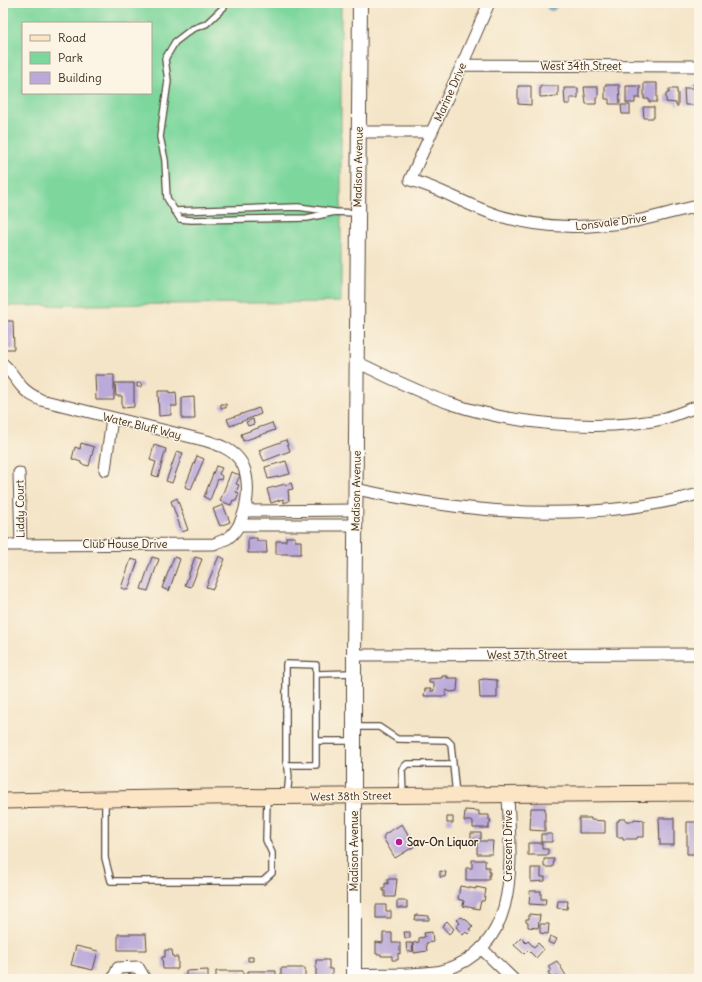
<svg xmlns="http://www.w3.org/2000/svg" width="702" height="982" viewBox="0 0 702 982" font-family="Delius,sans-serif">
<style>
.green{fill:#7dd79d;stroke:#5c805e;fill-rule:evenodd}
.water{fill:#63b1dd;stroke:#4f6e7e}
.building{fill:#bbaad9}
.lines{fill:none;stroke-linecap:round;stroke-linejoin:round}
.service-casing{stroke:#574638;stroke-width:8}
.minor-casing{stroke:#574638;stroke-width:13}
.tertiary-casing{stroke:#574638;stroke-width:16}
.secondary-casing{stroke:#574638;stroke-width:17}
.service{stroke:#fff;stroke-width:5.5}
.minor{stroke:#fff;stroke-width:11}
.tertiary{stroke:#fff;stroke-width:14}
.secondary{stroke:#fce5c4;stroke-width:15}
.poi-dot{fill:#b5179e;stroke:#fcf5e5;stroke-width:1.5}
.labels{text-anchor:middle;dominant-baseline:central;stroke-width:3;stroke-linejoin:round;paint-order:stroke}
.street-label{font-size:11px;fill:#3b2a1e;stroke:#fcf5e5}
.poi-label{font-size:11px;font-weight:bold;fill:#3b2a1e;stroke:#fcf5e5;text-anchor:start}
</style>
<rect width="100%" height="100%" fill="#fcf5e5"/>
<filter id="ink" filterUnits="userSpaceOnUse"><feTurbulence type="fractalNoise" baseFrequency=".025" numOctaves="2"/><feDisplacementMap in="SourceGraphic" scale="8" xChannelSelector="R" yChannelSelector="G"/><feConvolveMatrix kernelMatrix="1 2 1 2 8 2 1 2 1" color-interpolation-filters="sRGB"/></filter>
<filter id="wash" filterUnits="userSpaceOnUse"><feTurbulence type="fractalNoise" baseFrequency=".012" numOctaves="4" result="noise"/><feDisplacementMap in="SourceGraphic" scale="16" xChannelSelector="R" yChannelSelector="G"/><feGaussianBlur stdDeviation="0.9" result="paint"/><feColorMatrix in="noise" values="0 0 0 0 0 0 0 0 0 0 0 0 0 0 0 0 0 1.4 0 .05"/><feComposite in="paint" operator="in"/></filter>
<g filter="url(#wash)">
<rect width="100%" height="100%" fill="#f4e5c8"/>
<path class="green" d="M3,3H341V302L3,306ZM23,23H151V93H23Z"/>
<path class="water" d="M547,3H556V7L554,10H549L546,6Z"/>
<g id="blocks">
<path class="building" d="M644,83H657V102H649V99H644Z
M693,84H696V87H697V105H685L684,88H693Z
M605,85H619L620,104H609V99H605Z
M518,86H531V105L518,104Z
M540,86H558V96L540,97Z
M626,86H640V98H635V103H626Z
M584,87H598V98H596V104H586Z
M564,88H578V98H570V104H565Z
M669,89H677V93H678V106H676V103L666,102V93H669Z
M621,105H630V114H622Z
M643,107H654V118H644Z
M3,321H13L14,349H3Z
M95,375H114V400H96Z
M115,383H134V407L122,408V396H116Z
M137,383H141L142,387H137Z
M158,391H170V393L176,392L177,406H171V415L159,416Z
M194,397L195,419H182V398Z
M221,404H226V408H221Z
M259,408L261,414L230,426L227,419Z
M253,419L254,424L248,426L246,422Z
M272,423L275,430L243,441L241,434Z
M286,440L290,451L264,461L259,450Z
M81,443L94,447L89,466L81,464V462L72,459L75,447L80,449Z
M154,445L166,449L158,477L152,475L156,462L150,460Z
M177,451L183,453L172,483L166,481Z
M197,456L204,459L191,489L185,487Z
M286,461L290,474L268,479L265,467Z
M216,466L222,468L219,474L222,476L221,480L218,479L210,500L204,497Z
M231,472L240,475L236,484L239,485L236,492L239,493L236,501L233,500L231,505L220,501Z
M291,483L293,489L288,490L289,501L284,503L283,499L271,503L267,489L285,484L286,485Z
M177,498L188,530L182,532L171,501Z
M223,505L230,522L220,526L213,509Z
M286,537H295V541H301V554H276V541H286Z
M248,538H257V541H266L267,553H248Z
M219,556L225,559L213,589L206,587Z
M152,557L159,559L148,591L141,589Z
M174,557L180,559L169,591L162,588Z
M195,557L202,559L191,587L185,585Z
M131,559L138,561L128,590L121,588Z
M442,676H448L447,678H458L457,691L451,692L446,690V696H424L425,689H431V691H434V683H429V679L442,678Z
M484,679L497,680V698H480L479,680Z
M531,808H545V831L530,830Z
M465,810L479,811V815H489V820H491L490,823H489V828H473V821H464Z
M447,817H453V823H447Z
M579,818H591V820L605,821V833H579Z
M659,818H674V845H660Z
M619,819H626V821H634V819L644,820V837H637V839H623V837H617V821H619Z
M687,822H699V854H687Z
M402,824L415,846L395,858L383,838L385,834Z
M471,833H481V839H471Z
M541,834H552V842H541Z
M477,841H493L492,854H477Z
M528,843H542V849H548V855H528Z
M544,859H554L553,867H544Z
M472,860H485V867H489V872H490V875H489V880H466V868H472Z
M531,868H541V877H545V881L531,882Z
M440,871L446,872L445,877H440Z
M388,879H397L395,897H385V891H383V888H385V883L388,884Z
M460,886L476,889V887L486,889L484,901H481L479,909L463,906L464,901L458,899Z
M530,891H541V899H546L545,905L529,904Z
M397,901H407V908H397Z
M558,901H568L567,909L557,908Z
M376,905H386V911H391V918H376Z
M529,914L540,915L538,928L528,927V923L526,922V919H529Z
M416,915L429,916V920H415Z
M461,917L463,919L465,918L473,927L469,929L471,931L468,934L466,932L463,935L456,927L460,923L457,920Z
M447,921L454,929L449,934L442,926Z
M540,924H549L548,934L540,933Z
M404,932H410V938H405Z
M432,932L433,942L426,943L427,951L414,953L413,943L419,942V938L425,937L424,933Z
M383,933H392V943H400V954L398,953V960H392V956H381V954H376V942L383,943Z
M118,934H146L147,950H118Z
M550,936L557,939L554,945L548,942Z
M521,938L526,943L528,941L534,947L538,943L544,949L536,958L528,950L524,954L514,945Z
M406,943H412L413,951L407,952Z
M76,946L98,951L93,970L71,965Z
M165,950H172L173,957H178V969H163L162,957H165Z
M248,957H253V961H248Z
M316,960H329V969H332V976H329V979H316Z
M557,961L568,979H558L557,976L552,979L548,972L551,971L548,966Z
M281,968H305V979H281Z
M208,970V979H186V971Z
M216,971H243V979H216Z
M248,971H276V979H248Z"/>
</g>
</g>
<g filter="url(#ink)">
<use href="#blocks" fill-opacity="0" stroke="#574638" stroke-width="1"/>
<g class="lines">
<defs>
<path id="service" d="M174,211L298,207L335,212L307,218L191,220L180,219L167,198L165,160L160,137L168,81L165,59L175,42L192,29L206,24L224,7L226,3
M335,212L357,213
M316,674L354,673
M354,727H379L397,739L447,740L451,744L456,795
M316,741H354
M287,765H316V665L286,664V762C291,773 288,784 287,796
M403,795L402,769L407,764H453
M105,799V858L111,881H263L272,873V853L266,840L267,798"/>
<path id="minor" d="M489,3L462,65L410,180C441,188 469,207 500,216C547,230 589,228 636,221C657,217 678,210 699,206
M462,65L699,66
M359,132H432
M357,362C388,377 419,393 452,404C504,421 559,427 613,425C629,424 646,423 662,419C674,416 687,410 699,406
M3,364C11,371 15,379 22,387C27,393 33,396 41,400L207,441C219,445 231,449 239,459C254,477 248,524 228,538C224,540 219,542 214,544L3,545
M105,470L112,418
M19,473L21,545
M356,489C468,514 587,524 699,494
M245,511L356,510
M239,525H356
M354,655L699,654
M481,948L513,979
M354,975C371,974 388,974 405,974C418,973 432,974 445,970C523,945 510,858 508,794
M113,979L118,968L138,967L145,979"/>
<path id="tertiary" d="M354,979V655L360,3"/>
<path id="secondary" d="M3,801L209,797L699,793"/>
</defs>
<use href="#service" class="service-casing"/>
<use href="#minor" class="minor-casing"/>
<use href="#tertiary" class="tertiary-casing"/>
<use href="#secondary" class="secondary-casing"/>
<use href="#service" class="service"/>
<use href="#minor" class="minor"/>
<use href="#tertiary" class="tertiary"/>
<use href="#secondary" class="secondary"/>
</g>
</g>
<circle class="poi-dot" cx="399" cy="842" r="4"/>
<g class="labels">
<g class="street-label">
<text x="581" y="66">West 34th Street</text>
<text transform="translate(450 92) rotate(-66)">Marine Drive</text>
<text transform="translate(358 167) rotate(-89)">Madison Avenue</text>
<text transform="translate(611 222) rotate(-7)">Lonsvale Drive</text>
<text transform="translate(142 426) rotate(14)">Water Bluff Way</text>
<text transform="translate(356 491) rotate(-89)">Madison Avenue</text>
<text transform="translate(20 509) rotate(-91)">Liddy Court</text>
<text x="125" y="544">Club House Drive</text>
<text x="527" y="655">West 37th Street</text>
<text transform="translate(351 796) rotate(-1)">West 38th Street</text>
<text transform="translate(508 846) rotate(-90)">Crescent Drive</text>
<text transform="translate(354 851) rotate(-90)">Madison Avenue</text>
</g>
<g class="poi-label">
<text x="407" y="842">Sav-On Liquor</text>
</g>
</g>
<rect width="702" height="982" fill="none" stroke="#fcf5e5" stroke-width="16"/>
<rect x="22" y="22" width="130" height="72" fill="#fcf5e5" stroke="#afa495"/>
<rect x="30" y="35" width="20" height="6" fill="#fce5c4" stroke="#afa495"/>
<text x="58" y="42" font-size="12" fill="#3b2a1e">Road</text>
<rect x="30" y="52" width="20" height="12" fill="#7dd79d" stroke="#afa495"/>
<text x="58" y="62" font-size="12" fill="#3b2a1e">Park</text>
<rect x="30" y="72" width="20" height="12" fill="#bbaad9" stroke="#afa495"/>
<text x="58" y="82" font-size="12" fill="#3b2a1e">Building</text>
</svg>
